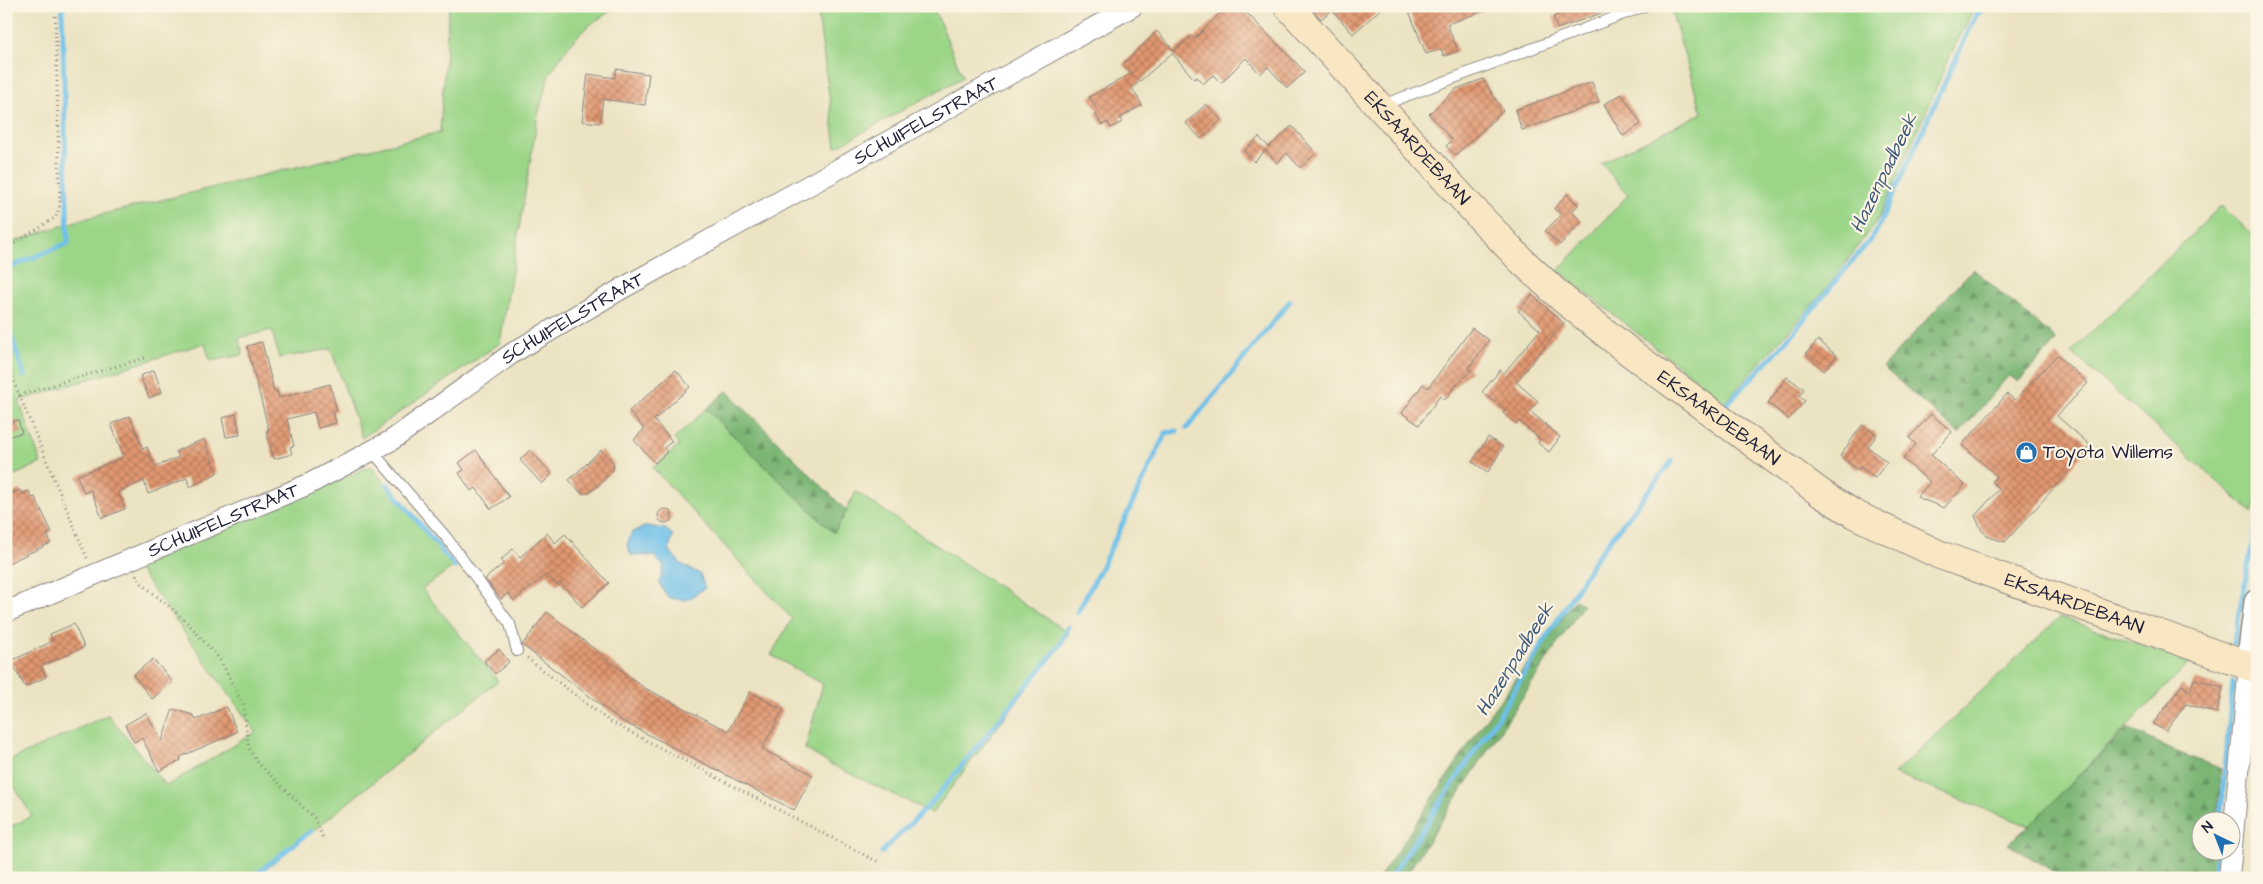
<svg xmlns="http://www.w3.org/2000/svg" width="2263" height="884" viewBox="0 0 2263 884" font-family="'Architects Daughter',sans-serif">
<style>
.grass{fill:#9bd588;stroke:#5e7c62}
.forest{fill:url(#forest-firs);stroke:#4f6c58}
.water{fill:#6dc0e9;stroke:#487192}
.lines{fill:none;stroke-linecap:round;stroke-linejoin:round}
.stream{stroke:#6dc0e9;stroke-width:5}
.building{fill:url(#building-cross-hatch)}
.service-casing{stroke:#86827e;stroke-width:12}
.minor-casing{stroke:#86827e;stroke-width:22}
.tertiary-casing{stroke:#86827e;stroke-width:28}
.secondary-casing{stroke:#86827e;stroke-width:30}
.path{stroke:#86827e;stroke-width:3;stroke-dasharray:1 4;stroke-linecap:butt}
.service{stroke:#fff;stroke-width:10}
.minor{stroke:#fff;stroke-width:20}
.tertiary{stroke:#fff;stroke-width:25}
.secondary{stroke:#f9e7c3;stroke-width:28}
.labels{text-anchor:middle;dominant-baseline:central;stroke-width:4.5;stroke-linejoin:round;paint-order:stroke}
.street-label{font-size:19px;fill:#22223b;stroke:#fcf5e5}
.poi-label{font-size:19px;fill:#22223b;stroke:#fcf5e5;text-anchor:start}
.water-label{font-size:20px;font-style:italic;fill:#3c5978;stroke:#fcf5e5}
</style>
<defs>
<pattern id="forest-firs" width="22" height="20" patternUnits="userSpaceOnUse" patternTransform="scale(1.25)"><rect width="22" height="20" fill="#7cb674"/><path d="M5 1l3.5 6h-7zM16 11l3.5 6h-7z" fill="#659460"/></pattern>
<pattern id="building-cross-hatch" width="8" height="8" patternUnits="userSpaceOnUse" patternTransform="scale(1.25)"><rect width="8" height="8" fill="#e19770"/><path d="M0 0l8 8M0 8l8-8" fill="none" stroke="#b67b5d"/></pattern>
</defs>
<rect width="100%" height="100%" fill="#fcf5e5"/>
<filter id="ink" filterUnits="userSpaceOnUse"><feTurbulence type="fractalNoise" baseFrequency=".02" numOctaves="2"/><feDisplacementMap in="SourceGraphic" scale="10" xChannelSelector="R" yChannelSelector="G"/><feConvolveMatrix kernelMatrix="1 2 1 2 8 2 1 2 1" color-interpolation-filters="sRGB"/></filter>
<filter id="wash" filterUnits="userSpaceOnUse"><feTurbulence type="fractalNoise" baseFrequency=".0096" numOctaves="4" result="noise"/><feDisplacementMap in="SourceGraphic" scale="20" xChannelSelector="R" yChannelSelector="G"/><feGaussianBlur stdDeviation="1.12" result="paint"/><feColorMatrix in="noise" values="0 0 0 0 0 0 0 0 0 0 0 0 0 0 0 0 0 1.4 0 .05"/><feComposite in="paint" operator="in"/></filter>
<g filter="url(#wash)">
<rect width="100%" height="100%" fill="#ebe3c2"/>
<path class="grass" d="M449,6H618L588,26L569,45L549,75L538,115L500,343L362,438L331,349L279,358L272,330L239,338L243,355L210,361L205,343L19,401L41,463L6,479V244L80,220L440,132Z
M817,6H933L963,77L836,147Z
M1682,6H1975L1950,56L1880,216L1828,287L1725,402L1558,271L1628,195L1601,163L1702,113L1671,10Z
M2221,206L2257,238V495L2253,513L2071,352Z
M706,409L834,533L856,492L1069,633L932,813L830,764L805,749L823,684L771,655L792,619L653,468L679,445L674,439Z
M371,466L453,567L422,589L498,681L255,878H6V829L32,816L6,773V762L108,715L166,786L256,732L137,567Z
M2060,617L2190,662L2029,826L1894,774Z"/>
<path class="forest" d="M1973,269L2057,340L2018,382L2009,375L1959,434L1883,367Z
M727,391L847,511L834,533L706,409Z
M1575,600L1583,605L1404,878H1379L1486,719Z
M2127,728L2177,752L2221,769L2217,821L2200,822V852H2215L2213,878H2064L2008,844L2029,826Z"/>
<path class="water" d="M647,526L665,529L673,535L669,550L681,564L700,574L705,588L687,600L668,598L659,583L664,567L654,556L631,555L627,545L632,532Z"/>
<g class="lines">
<path class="stream" d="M6,269L68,243L62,6
M6,319L24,376
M1725,406L1781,347L1875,234L1976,15L1987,6
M1187,428L1290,301
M387,484L455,567
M1077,613C1110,555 1136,493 1166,433L1177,431
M2233,644L2257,521
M2220,822L2233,682
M882,852L933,801L1061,644L1068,627
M251,878L311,831
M1390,878L1499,715L1595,559L1672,461
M2214,878L2217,852"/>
</g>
<g id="blocks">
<path class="building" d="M1227,6H1240L1305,72L1287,88L1268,67L1260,74L1246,58L1221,83L1213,75L1203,84L1197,77L1194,79L1172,53L1132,88L1142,105L1120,118L1122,122L1111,128L1108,122L1102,125L1095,113L1098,111L1089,97L1132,73L1123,64L1157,31L1174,51L1192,36L1194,39Z
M1309,6H1384L1353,34L1332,10L1321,19Z
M1407,6H1491L1492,8L1447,24L1458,51L1444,56L1441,49L1426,54Z
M1555,6H1615V8L1557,29L1553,17L1558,15Z
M616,69L649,74L645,105L603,99L600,123L582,121L588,74L615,78Z
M1483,79L1503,111L1455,155L1446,146L1452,140L1429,114L1456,89Z
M1592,82L1599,102L1522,130L1515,110Z
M1622,94L1641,124L1623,136L1604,104Z
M1206,104L1221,120L1201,139L1186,123Z
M1292,126L1316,153L1300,168L1287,153L1277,163L1266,150L1254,162L1244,151L1259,137L1269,147Z
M1567,194L1578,205L1572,212L1582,222L1560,245L1545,231L1561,215L1554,209Z
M1532,295L1564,323L1516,382L1538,401L1530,411L1560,437L1549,452L1538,443L1540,439L1519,421L1516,424L1503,413L1505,410L1482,392L1500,370L1504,373L1540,330L1518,311Z
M1472,328L1489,340L1468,369L1471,371L1455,386L1445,400L1440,396L1419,425L1402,413L1423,384L1428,388Z
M1818,340L1837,356L1824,371L1806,354Z
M262,342L274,391H277L279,398L330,384L337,411L333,412L336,423L318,428L314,412L287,419L294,446L290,447L292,454L274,459L266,431H269L247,346Z
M2057,355L2088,383L2057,416L2090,445L2055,487L2005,542L1989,537L1982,531L1975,516L1999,489L1992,482L1997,476L1962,445L2007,394L2015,400Z
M154,370L162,392L149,398L140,376Z
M676,370L690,387L654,420L672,441L664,448L667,452L655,463L634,440L644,429L629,411Z
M1787,377L1804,389L1799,396L1805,401L1789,419L1768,403Z
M236,414L240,435L226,437L222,418Z
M1931,414L1952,432L1931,455L1965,485L1944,508L1917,497L1930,482L1903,459L1916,444L1909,438Z
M130,416L143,449L147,447L155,467L179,457L176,451L204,439L217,473L190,487L187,478L148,494L144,481L118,492L125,509L102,518L91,490L84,493L77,476L124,457L111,424Z
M18,420L22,433L6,437V424Z
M1862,425L1877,435L1868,447L1887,462L1875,478L1860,467L1858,470L1840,456Z
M1488,437L1503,447L1488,472L1472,462Z
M476,450L509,497L491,509L476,488L471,491L459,473L464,470L459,463Z
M530,450L552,474L542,484L520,460Z
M601,450L614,464L613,470L598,486L588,493H581L569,480Z
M20,490L22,494L29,491L32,498L35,497L52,532L47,534L51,543L6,564V496Z
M658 516a7 7 0 1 1 14 0a7 7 0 1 1-14 0Z
M547,533L555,543L565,534L609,583L582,607L560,582L557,585L547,574L514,601L508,593L501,599L485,579L504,563L501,560L513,549L520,557Z
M547,612L643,687L728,731L750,692L783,710L762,749L813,775L794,810L622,721L522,645Z
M74,624L84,647L41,666L46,677L25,687L11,661L53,641L50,634Z
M499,649L509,662L495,674L484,661Z
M153,659L173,682L152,699L133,675Z
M2194,679L2223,687L2217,713L2186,704L2166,731L2153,724L2182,685L2190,692Z
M227,707L237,732L180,757L181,760L159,771L142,738L134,742L125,725L146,713L162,741L173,709L193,715L196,720Z"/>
</g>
</g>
<g filter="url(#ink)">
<use href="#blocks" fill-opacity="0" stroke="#86827e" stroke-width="1"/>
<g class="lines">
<defs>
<path id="service" d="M1380,106L1645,6
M372,451L446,537L510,624L517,651"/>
<g id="minor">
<path id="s1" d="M6,612L309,484L392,440L514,352L623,288L1133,6"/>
<path d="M2229,878L2249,666"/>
</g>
<path id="tertiary" d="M2249,666L2257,602"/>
<g id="secondary">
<path id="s2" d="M1288,6L1479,216L1522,261L1563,299L1632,354L1822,494L1854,514L1940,555L2257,669"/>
</g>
</defs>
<use href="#service" class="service-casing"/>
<use href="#minor" class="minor-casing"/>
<use href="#tertiary" class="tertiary-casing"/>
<use href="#secondary" class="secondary-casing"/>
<path class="path" d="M6,249L56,217L60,205L55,6
M6,358L15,385L87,558
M19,395L148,357
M136,575L139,581L186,621L221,661L243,705L249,748L256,761L314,818L324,840
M527,658L609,721L880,863"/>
<use href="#service" class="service"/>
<use href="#minor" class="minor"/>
<use href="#tertiary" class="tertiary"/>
<use href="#secondary" class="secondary"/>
</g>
</g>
<defs>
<symbol id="shop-disc" viewBox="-11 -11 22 22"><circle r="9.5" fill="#1f6fb2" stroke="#fcf5e5"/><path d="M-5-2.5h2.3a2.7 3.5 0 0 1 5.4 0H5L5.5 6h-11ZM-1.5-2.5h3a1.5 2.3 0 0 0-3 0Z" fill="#fff"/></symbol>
</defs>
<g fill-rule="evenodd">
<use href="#shop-disc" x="2014" y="440" width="25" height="25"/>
</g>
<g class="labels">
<g class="street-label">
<text stroke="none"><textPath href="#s1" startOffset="1046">SCHUIFELSTRAAT</textPath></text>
<text stroke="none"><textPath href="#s2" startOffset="192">EKSAARDEBAAN</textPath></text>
<text stroke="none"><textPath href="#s1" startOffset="641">SCHUIFELSTRAAT</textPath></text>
<text stroke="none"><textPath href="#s2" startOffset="598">EKSAARDEBAAN</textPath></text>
<text stroke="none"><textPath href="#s1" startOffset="236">SCHUIFELSTRAAT</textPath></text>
<text stroke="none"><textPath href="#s2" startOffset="1002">EKSAARDEBAAN</textPath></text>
</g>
<g class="poi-label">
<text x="2043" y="452">Toyota Willems</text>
</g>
<g class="water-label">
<text transform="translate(1884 173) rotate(-64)">Hazenpadbeek</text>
<text transform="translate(1515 659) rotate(-58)">Hazenpadbeek</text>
</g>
</g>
<rect width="2263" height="884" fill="none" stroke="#fcf5e5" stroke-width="25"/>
<g transform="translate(2216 836) rotate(317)"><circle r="24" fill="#fcf5e5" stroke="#a5a1a1"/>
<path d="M0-4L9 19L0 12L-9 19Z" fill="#1f6fb2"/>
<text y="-8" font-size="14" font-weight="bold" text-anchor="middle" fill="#22223b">N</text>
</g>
</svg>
